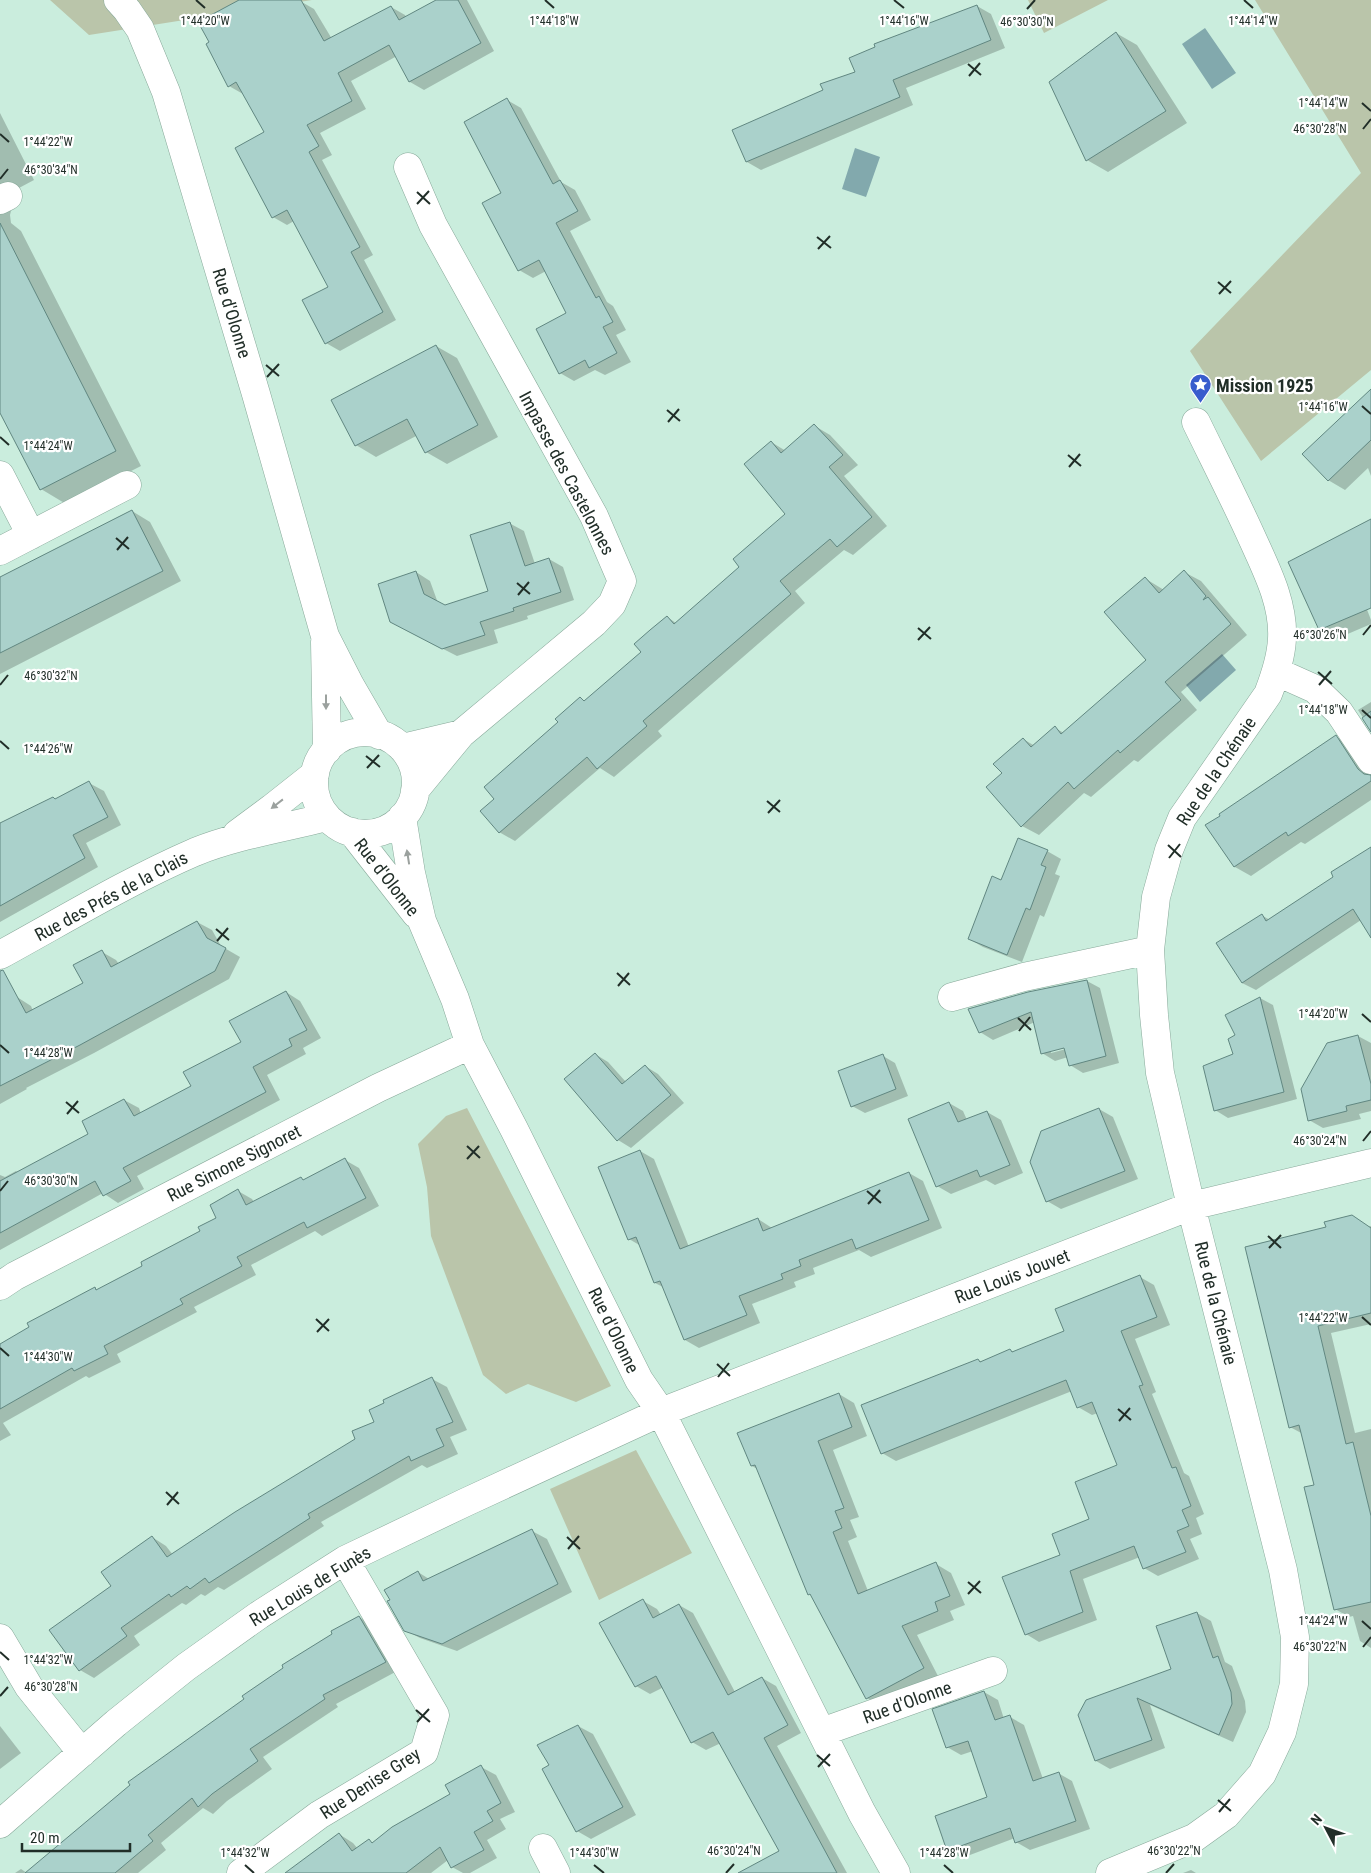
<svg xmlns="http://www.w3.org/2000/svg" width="1371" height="1873" viewBox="0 0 1371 1873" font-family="'Roboto Condensed',sans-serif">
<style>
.green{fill:#bac5aa}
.water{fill:#82a9ad}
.shadow{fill:#0003;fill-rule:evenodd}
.building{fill:#aad1cb;stroke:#618781}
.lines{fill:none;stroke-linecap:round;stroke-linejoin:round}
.minor-casing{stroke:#88a99a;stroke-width:29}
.minor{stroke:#fff;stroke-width:28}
.oneway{fill:#9ba19e}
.ticks{fill:none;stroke:#212e28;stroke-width:2}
.labels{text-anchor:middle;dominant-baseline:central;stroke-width:4.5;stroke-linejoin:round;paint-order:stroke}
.street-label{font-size:18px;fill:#212e28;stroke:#fff}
.poi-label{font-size:18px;font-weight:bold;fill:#212e28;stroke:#fff;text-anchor:start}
.ticks-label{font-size:12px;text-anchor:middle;fill:#212e28;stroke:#fff;stroke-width:4.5;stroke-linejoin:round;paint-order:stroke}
</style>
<rect width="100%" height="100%" fill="#caeddd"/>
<path class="green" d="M50,0H312L89,35Z
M1028,0H1108L1044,33Z
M1255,0H1371V370L1261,461L1190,351L1361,173Z
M467,1108L611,1386L576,1402L528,1384L506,1394L483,1375L431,1236L427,1187L418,1144L446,1116Z
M636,1450L692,1553L599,1600L550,1489Z"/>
<path class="water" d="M1205,28L1236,73L1212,89L1182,44Z
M855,148L880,157L866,197L842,189Z
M1222,654L1236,670L1200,702L1186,685Z"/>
<path class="shadow" d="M242,0L300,1L314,9L332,39L391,7L405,15L407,18L439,0H467L494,51L424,90L410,82L397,56L351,81L366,109L320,133L332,155L322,160L373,255L364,260L396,320L340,351L326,343L330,287L294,221L287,225L273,217L265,132L243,94L229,86Z
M977,6L991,14L1005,48L906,88L913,105L761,170L747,162L857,73Z
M1116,33L1137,45L1187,123L1108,172L1087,160Z
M507,100L521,108L561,182L575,190L591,220L570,231L607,302L613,306L626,330L616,335L631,362L605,375L595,370L574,381L560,373L568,314L546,271L533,278L519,270L503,194Z
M0,113L34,180L4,196L11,211L10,215L11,223L21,231L141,466L66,504L41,489L0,410Z
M436,346L457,358L498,437L447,464L426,452L418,435L376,457L356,445Z
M1371,390V476L1368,468L1345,490L1328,480Z
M815,426L830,435L858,465L844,476L887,526L853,555L844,550L795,591L805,603L658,731L662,736L614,777L600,768L515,841L499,832L495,799L580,699L585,702L643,652L667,617L676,623L741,567L787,514L771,442L786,451Z
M132,511L150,522L181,581L0,674V606Z
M1371,520V595L1363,599L1371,620V624L1336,639L1320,629Z
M509,523L524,531L535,564L549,559L563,567L574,600L527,616L528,619L494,630L498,643L457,656L406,630L416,572L430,581L438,603L445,606L489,591Z
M1184,572L1201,581L1247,635L1181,692L1197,710L1138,762L1134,760L1091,797L1084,793L1039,835L1022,826L1003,774L1023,739L1035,746L1055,728L1064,733L1148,660L1146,579L1164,590Z
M1371,702V730L1358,710Z
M1336,737L1352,746L1371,775V800L1305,844L1301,842L1251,876L1235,867L1207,826Z
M89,783L104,791L121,825L86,843L98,867L0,922V826Z
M1371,849V936L1361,920L1256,990L1242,983L1263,916L1270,920L1335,877Z
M1047,851L1061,859L1055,874L1060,876L1044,917L1040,915L1022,962L983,947L969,939L1002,882Z
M197,922L212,930L221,946L240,957L229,979L94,1053L26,1088L27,1089L0,1104V1007L17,997L31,1006L33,1011L85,983L102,952L116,960L119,964Z
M1087,981L1100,988L1119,1063L1083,1073L1070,1065L1068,1057L1055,1061L1042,1053L1035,1022L993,1040L980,1032ZM1069,1045L1070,1048L1051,1053V1050Z
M286,992L300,1001L321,1038L303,1048L306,1054L267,1075L280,1100L137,1176L144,1189L118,1203L103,1193L0,1250V1175L5,1177L16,1171L18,1173L90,1135L124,1100L139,1108L141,1114L192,1087L242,1042Z
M1260,998L1273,1005L1297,1099L1228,1118L1215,1110L1235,1055L1237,1036Z
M1358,1036L1371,1043V1111L1359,1114L1361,1119L1323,1128L1309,1120L1327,1044Z
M595,1054L608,1062L626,1082L645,1066L658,1074L684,1103L631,1148L618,1140Z
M883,1056L895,1063L908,1096L865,1113L852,1106Z
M949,1103L963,1111L967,1120L987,1112L1001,1120L1023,1173L995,1185L986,1180L951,1194L937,1186Z
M1099,1109L1113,1117L1138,1179L1061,1209L1047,1201Z
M640,1151L654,1159L689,1247L758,1219L772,1228L909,1173L923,1181L942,1228L871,1257L859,1250L813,1268L815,1274L794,1282L796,1287L752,1304L760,1323L699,1348L685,1340L663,1287L655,1283L641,1246L629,1239Z
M345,1160L359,1168L379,1206L322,1236L315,1231L251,1265L256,1275L194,1307L197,1312L117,1354L121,1362L89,1378L86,1376L3,1423L11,1435L0,1441V1346L95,1288L98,1291L144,1266L201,1232L218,1218L238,1191L252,1199L254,1202L301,1179L305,1181Z
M1371,1226V1324L1331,1333L1355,1433L1371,1429V1648L1360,1641L1353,1616L1349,1617L1335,1609L1315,1485L1303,1434L1290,1427L1246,1248Z
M1140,1277L1154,1285L1170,1325L1135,1339L1156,1392L1152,1394L1184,1473L1189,1476L1204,1514L1196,1518L1202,1534L1190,1539L1199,1559L1158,1576L1144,1568L1140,1557L1083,1579L1097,1620L1039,1642L1026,1634L1091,1520L1118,1465L1098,1413L1092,1415L1078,1407L1072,1391L896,1461L882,1453L978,1360L982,1362L1010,1350L1014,1352L1066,1332Z
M432,1379L447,1387L467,1430L450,1437L458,1454L427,1468L422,1465L321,1522L324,1526L224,1590L218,1587L205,1596L201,1594L186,1605L182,1603L134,1636L140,1645L94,1678L80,1670L112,1586L152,1537L166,1546L173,1555L357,1439L376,1422Z
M839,1394L854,1403L867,1436L833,1450L859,1517L850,1520L857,1537L848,1541L868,1591L936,1564L951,1573L965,1605L950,1611L954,1620L917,1635L939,1678L882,1707L867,1698L814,1597L809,1594L759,1470L752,1466Z
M532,1531L547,1539L572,1592L457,1651L420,1638L405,1630L418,1572L429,1579Z
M643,1601L657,1609L661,1615L679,1605L693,1613L735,1692L762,1678L776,1686L801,1733L777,1746L847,1873H777L781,1852L721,1743L706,1750L692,1742L664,1687L650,1694L636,1686Z
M1197,1613L1211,1621L1225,1662L1232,1666L1245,1701L1246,1712L1233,1742L1150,1705L1165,1748L1110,1769L1096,1761L1079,1715L1172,1670Z
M359,1617L374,1626L399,1670L336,1704L338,1707L263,1757L272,1769L227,1801L213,1814L203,1808L161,1843L166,1850L138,1873H15L21,1869L27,1873Z
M984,1692L998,1700L1004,1719L1010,1717L1024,1725L1043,1779L1058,1773L1072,1781L1090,1829L1030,1850L1016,1842L1015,1838L962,1858L948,1850L989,1798L973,1751L961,1755L947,1747Z
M0,1726L21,1753L0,1769Z
M578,1726L593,1734L636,1815L591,1839L577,1831L550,1766Z
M481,1767L496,1775L515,1812L500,1819L506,1829L487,1840L497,1858L470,1873H463L452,1867L448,1860L431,1873H318L339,1834L353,1843L358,1849L369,1841L373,1843L451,1795Z
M1191,1870L1196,1873H1183Z"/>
<path class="building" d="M239,0H301L324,41L391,6L399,20L436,0H458L481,43L409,82L389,45L338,73L352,101L307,125L319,146L309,152L360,247L351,252L383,312L325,344L302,300L328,287L287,210L272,218L235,148L264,132L236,82L228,87L206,44L209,42L198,22Z
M977,5L991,40L893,80L900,97L746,162L732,130L823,90L820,84L855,72L849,58L875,47L874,44Z
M1116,32L1166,111L1086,161L1049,82Z
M507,98L553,184L560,180L578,211L556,223L596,298L599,296L613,322L603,327L617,353L589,368L585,360L559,374L536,329L566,313L539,260L518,271L482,203L501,193L464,122Z
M0,223L116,451L40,490L0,413Z
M436,345L478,425L425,453L407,419L355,446L331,400Z
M1371,389V440L1328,481L1302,454Z
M814,424L843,455L829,467L872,517L837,547L830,539L780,581L791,594L643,721L647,726L597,769L587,757L499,833L480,811L494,799L484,787L558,722L555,719L580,697L584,701L641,652L634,644L650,630L667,616L674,624L739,567L733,559L785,514L744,464L771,441L781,453Z
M132,510L163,571L0,653V577Z
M1371,519V608L1319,630L1288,562Z
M510,522L525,566L549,558L561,592L513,608L514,611L480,622L485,635L442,649L390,622L378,584L416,571L424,594L445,605L488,591L470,535Z
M1184,570L1206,596L1203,600L1208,597L1231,624L1165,682L1181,700L1120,753L1118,750L1074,789L1068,782L1021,827L986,787L1002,773L993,764L1023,738L1031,747L1055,726L1061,734L1146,660L1104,612L1145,577L1159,593Z
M1371,711V732L1362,718Z
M1336,735L1358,769L1364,774L1371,775V781L1288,836L1286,832L1234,867L1205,825L1220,816L1219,814Z
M89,781L108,817L73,835L85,858L0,906V823L53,797L55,799Z
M1018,838L1048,850L1041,865L1046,867L1030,910L1026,908L1007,955L968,939L992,876L1001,880Z
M1371,847V938L1353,909L1242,983L1216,943L1262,914L1266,921L1333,877L1331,872Z
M197,921L207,938L226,948L215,971L80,1045L0,1086V971L3,970L26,1013L83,983L73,965L102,950L111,967Z
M1087,980L1106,1056L1069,1066L1064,1048L1041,1054L1031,1012L979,1033L968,1009L1028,992Z
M286,991L307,1030L289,1039L292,1046L253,1067L266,1092L123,1168L131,1181L103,1196L95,1181L0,1233V1181L88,1134L82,1121L124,1099L134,1116L191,1086L183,1072L241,1042L229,1021Z
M1260,997L1284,1092L1214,1111L1203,1066L1233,1054L1228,1039L1235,1035L1225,1015Z
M1358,1035L1371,1084V1100L1346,1106L1347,1111L1308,1121L1301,1089L1327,1043Z
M595,1053L622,1084L645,1065L671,1095L617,1141L564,1079Z
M883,1054L896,1089L851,1107L838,1071Z
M949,1102L958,1122L987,1111L1010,1165L980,1177L977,1170L936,1187L908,1119Z
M1099,1108L1125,1171L1046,1202L1030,1162L1041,1131Z
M640,1150L680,1249L758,1218L763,1231L909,1172L929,1220L856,1249L852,1239L799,1260L801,1266L781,1274L783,1279L739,1296L747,1315L684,1340L660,1281L654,1283L636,1237L628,1240L598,1167Z
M345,1158L366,1198L307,1228L304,1222L237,1257L242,1266L180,1299L183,1304L104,1346L108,1354L74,1371L72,1368L0,1409V1344L29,1327L27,1323L95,1287L96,1290L142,1266L141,1262L200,1231L198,1227L216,1218L210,1205L238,1189L246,1205L301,1177L303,1180Z
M1352,1215L1371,1228V1313L1318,1326L1346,1444L1353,1442L1371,1516V1602L1334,1610L1304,1487L1314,1485L1299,1425L1289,1428L1245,1247L1326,1227L1324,1222Z
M1140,1275L1157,1317L1121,1331L1143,1385L1139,1386L1172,1468L1176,1467L1191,1506L1182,1510L1189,1526L1177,1531L1186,1552L1143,1569L1134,1546L1070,1571L1083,1612L1025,1635L1002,1577L1060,1555L1052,1534L1089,1519L1075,1482L1117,1465L1092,1402L1077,1408L1066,1380L881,1454L861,1405L978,1359L980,1362L1010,1349L1012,1352L1064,1331L1055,1309Z
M432,1377L453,1422L436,1429L444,1446L411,1461L409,1456L308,1514L310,1518L209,1583L205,1578L190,1589L187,1586L171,1597L169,1594L121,1628L127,1636L79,1671L49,1630L111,1586L101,1572L152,1536L167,1557L235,1512L355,1439L352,1431L374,1422L369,1410L384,1403L383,1400Z
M839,1393L852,1427L818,1441L844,1508L835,1511L842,1528L833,1532L858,1594L936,1562L950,1596L935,1602L938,1611L902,1626L924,1668L866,1699L810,1594L808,1595L755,1465L751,1466L737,1433Z
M532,1529L558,1584L442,1644L404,1631L387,1601L390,1600L384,1590L418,1571L423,1581Z
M643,1599L653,1618L679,1604L728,1695L762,1677L788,1725L764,1738L837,1873H738L779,1851L713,1732L691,1743L656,1676L635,1687L599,1623Z
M1197,1612L1213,1658L1218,1656L1231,1692L1232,1704L1219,1735L1137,1698L1152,1740L1095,1761L1078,1715L1086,1700L1171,1669L1156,1626Z
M359,1616L386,1662L323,1695L325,1699L250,1749L258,1761L212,1794L198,1807L192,1798L148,1835L153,1841L115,1873H25L130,1785L128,1782L244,1699L242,1696L283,1668L282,1665L332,1634L331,1631Z
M984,1691L995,1720L1010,1715L1033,1781L1059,1772L1076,1821L1015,1843L1010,1828L947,1851L935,1816L987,1797L968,1741L946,1748L932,1709Z
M578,1725L623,1807L576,1832L542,1769L549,1765L537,1745Z
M481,1765L501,1803L487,1811L493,1821L474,1832L484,1850L451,1868L440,1847L406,1873H285L339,1833L352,1851L369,1839L372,1843L392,1827L450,1794L445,1785Z"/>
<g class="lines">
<defs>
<path id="minor" d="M118,0L127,10L140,29L166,92L256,394L325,636L350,685L379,735
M408,167L433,225L594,516L622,581L612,604L594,623L461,734L415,790
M0,200L8,196
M0,475L31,535
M0,551L127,485
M325,642L327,750
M1277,672L1315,689L1339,712L1371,760
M314 783a51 51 0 1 1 102 0a51 51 0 1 1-102 0Z
M402,748L461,734
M402,817L411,873L422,921L455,999L470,1045L514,1129L639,1380L661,1412L862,1813L896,1873
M352,832L416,914
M237,834L272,808L315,774
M0,955C64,920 128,881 195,852C237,835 284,828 327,817
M952,997L1024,977L1150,950
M0,1286L15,1276L378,1088L470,1045
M0,1638L29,1687L82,1753
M822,1732L993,1671
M0,1824L116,1723L186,1667L259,1615L345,1560L464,1503L661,1412L1191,1206L1371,1163
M543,1848L556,1873
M241,1873L319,1815L424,1752L435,1715L345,1560
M1110,1873L1194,1838L1226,1815L1262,1774L1282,1732L1294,1684L1295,1637L1283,1570L1191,1206L1160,1073L1154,1015L1150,950L1156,897L1169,850L1182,818L1268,694C1275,676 1281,658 1282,639C1284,604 1267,571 1253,540C1235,500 1215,461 1196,422"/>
</defs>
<use href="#minor" class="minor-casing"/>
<use href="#minor" class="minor"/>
</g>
<defs><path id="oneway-solid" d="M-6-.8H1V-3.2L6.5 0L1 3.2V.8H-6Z" transform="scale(1.25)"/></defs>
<g class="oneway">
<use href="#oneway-solid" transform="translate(326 702) rotate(90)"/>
<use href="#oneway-solid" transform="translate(277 804) rotate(142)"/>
<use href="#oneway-solid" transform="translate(408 857) rotate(-99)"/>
</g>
<path class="ticks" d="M196,0L205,8M545,0L554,8M894,0L904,8M1244,0L1253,8M1027,9L1035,0M968,64L981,75M969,76L980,63M1362,103L1371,111M1363,129L1371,119M0,134L9,142M0,179L8,169M417,192L430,204M417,204L429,191M817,237L831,248M818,249L830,236M1218,282L1231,293M1219,294L1231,281M266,365L279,376M267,377L279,364M1362,406L1371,414M667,410L680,421M668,422L679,409M0,437L9,445M1068,455L1081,466M1069,467L1080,454M116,538L129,549M117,550L128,537M517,583L530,594M518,595L529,582M918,628L931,639M1363,635L1371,625M918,640L930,627M1318,672L1332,684M0,685L8,675M1319,685L1331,671M1362,710L1371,718M0,741L9,749M366,756L380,767M367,768L379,755M767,801L780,812M768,813L780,800M1168,845L1181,857M1169,858L1180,844M216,929L229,940M217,941L228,928M617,973L630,985M618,986L629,973M1362,1014L1371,1022M1018,1018L1031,1030M1019,1031L1030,1017M0,1045L9,1053M66,1102L79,1113M67,1114L78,1101M1363,1141L1371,1131M467,1146L480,1158M467,1159L479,1146M0,1191L8,1181M867,1191L881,1203M868,1204L880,1190M1268,1236L1281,1248M1269,1248L1281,1235M1362,1317L1371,1325M316,1319L329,1331M317,1332L329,1319M0,1348L9,1356M717,1364L730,1376M718,1377L729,1363M1118,1409L1131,1420M1119,1421L1130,1408M166,1492L179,1504M167,1505L178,1492M567,1537L580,1549M568,1549L579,1536M968,1582L981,1593M968,1594L980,1581M1362,1621L1371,1629M1363,1647L1371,1637M0,1652L9,1660M0,1696L8,1687M416,1710L430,1722M417,1722L429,1709M817,1755L830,1766M818,1767L830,1754M1218,1800L1231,1811M1219,1812L1230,1799M245,1865L254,1873M594,1865L604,1873M944,1865L953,1873M726,1873L734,1864M1166,1873L1174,1864"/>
<defs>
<symbol id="sight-pin" viewBox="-11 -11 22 30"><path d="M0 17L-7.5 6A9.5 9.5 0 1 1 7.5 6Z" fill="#385ccd" stroke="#fff"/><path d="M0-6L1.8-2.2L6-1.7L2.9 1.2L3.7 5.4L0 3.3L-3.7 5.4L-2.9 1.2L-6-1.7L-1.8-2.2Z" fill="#fff"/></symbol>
</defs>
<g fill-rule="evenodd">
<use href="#sight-pin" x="1188" y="372" width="25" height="34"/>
</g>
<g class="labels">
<g class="street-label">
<text transform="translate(232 313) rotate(73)">Rue d'Olonne</text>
<text transform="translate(567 473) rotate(62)">Impasse des Castelonnes</text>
<text transform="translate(1216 771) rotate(-56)">Rue de la Chénaie</text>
<text transform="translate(387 877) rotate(52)">Rue d'Olonne</text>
<text transform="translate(111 896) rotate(-28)">Rue des Prés de la Clais</text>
<text transform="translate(234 1163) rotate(-27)">Rue Simone Signoret</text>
<text transform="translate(1012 1276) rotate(-21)">Rue Louis Jouvet</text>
<text transform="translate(1216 1303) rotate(76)">Rue de la Chénaie</text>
<text transform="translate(614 1330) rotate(64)">Rue d'Olonne</text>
<text transform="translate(310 1586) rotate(-31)">Rue Louis de Funès</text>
<text transform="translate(907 1702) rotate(-20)">Rue d'Olonne</text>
<text transform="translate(370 1783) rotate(-33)">Rue Denise Grey</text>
</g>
<g class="poi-label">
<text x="1216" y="385">Mission 1925</text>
</g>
</g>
<g class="ticks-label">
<text x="205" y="25">1°44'20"W</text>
<text x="554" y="25">1°44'18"W</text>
<text x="904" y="25">1°44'16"W</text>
<text x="1253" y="25">1°44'14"W</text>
<text x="1027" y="26">46°30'30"N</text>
<text x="1323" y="107">1°44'14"W</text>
<text x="1320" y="133">46°30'28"N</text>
<text x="48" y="146">1°44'22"W</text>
<text x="51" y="174">46°30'34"N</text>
<text x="1323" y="411">1°44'16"W</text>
<text x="48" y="450">1°44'24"W</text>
<text x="1320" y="639">46°30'26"N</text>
<text x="51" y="680">46°30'32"N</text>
<text x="1323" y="714">1°44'18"W</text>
<text x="48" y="753">1°44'26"W</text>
<text x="1323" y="1018">1°44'20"W</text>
<text x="48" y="1057">1°44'28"W</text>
<text x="1320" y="1145">46°30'24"N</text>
<text x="51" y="1185">46°30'30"N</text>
<text x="1323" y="1322">1°44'22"W</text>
<text x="48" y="1361">1°44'30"W</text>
<text x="1323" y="1625">1°44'24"W</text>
<text x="1320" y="1651">46°30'22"N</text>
<text x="48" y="1664">1°44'32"W</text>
<text x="51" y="1691">46°30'28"N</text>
<text x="734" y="1855">46°30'24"N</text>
<text x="1174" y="1855">46°30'22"N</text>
<text x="245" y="1857">1°44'32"W</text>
<text x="594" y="1857">1°44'30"W</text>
<text x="944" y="1857">1°44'28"W</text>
</g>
<g transform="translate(1326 1828) rotate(311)" stroke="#ffffff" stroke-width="4" paint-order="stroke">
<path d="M0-4L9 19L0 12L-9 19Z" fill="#212e28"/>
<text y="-8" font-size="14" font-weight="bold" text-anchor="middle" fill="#212e28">N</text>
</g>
<path d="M22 1843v8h108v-8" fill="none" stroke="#212e28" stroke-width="2.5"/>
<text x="30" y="1843" font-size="15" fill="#212e28" stroke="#ffffff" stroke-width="4" paint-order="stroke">20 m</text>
</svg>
